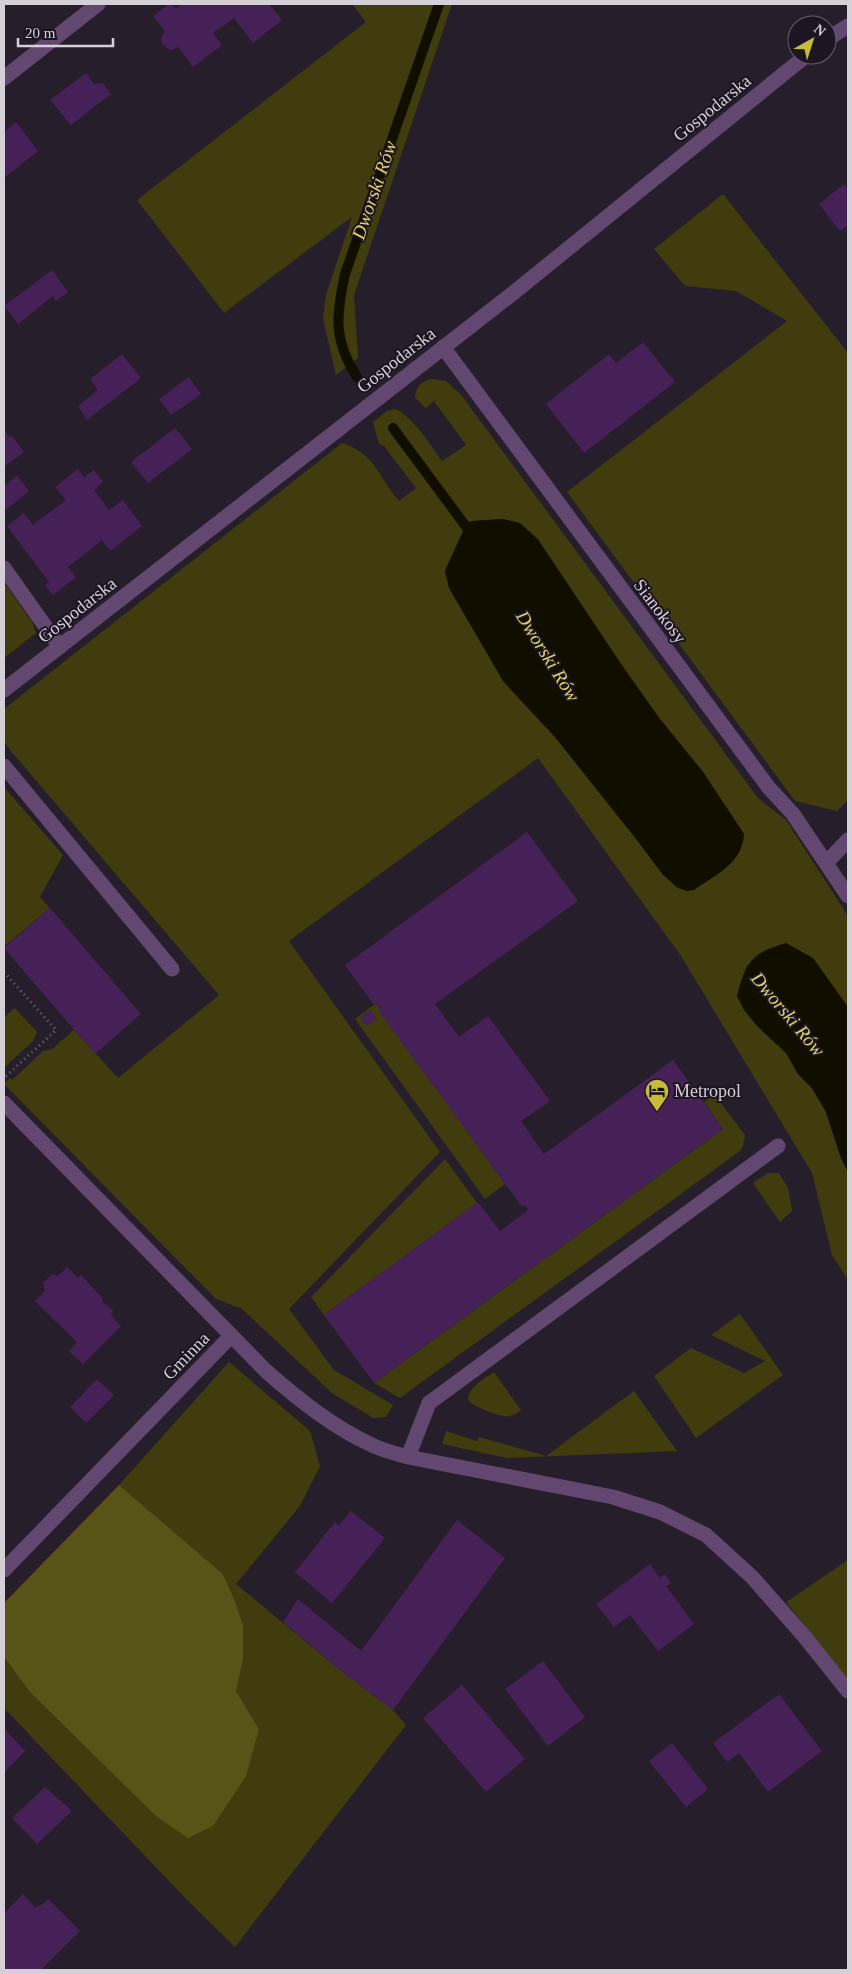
<svg xmlns="http://www.w3.org/2000/svg" width="852" height="1974" viewBox="0 0 852 1974" font-family="'Times New Roman',serif">
<style>
.green{fill:#403c0d;fill-rule:evenodd}
.forest{fill:#585317}
.water{fill:#110e00}
.lines{fill:none;stroke-linecap:round;stroke-linejoin:round}
.stream{stroke:#110e00;stroke-width:10}
.building{fill:#462157}
.path{stroke:#706873;stroke-width:3;stroke-dasharray:1 4;stroke-linecap:butt}
.minor{stroke:#624870;stroke-width:15}
.labels{text-anchor:middle;dominant-baseline:central;stroke-width:4;stroke-linejoin:round;paint-order:stroke}
.street-label{font-size:18px;fill:#d5cfd8;stroke:#1d1522}
.poi-label{font-size:18px;fill:#d5cfd8;stroke:#1d1522;text-anchor:start}
.water-label{font-size:19px;font-style:italic;fill:#ddd469;stroke:#1d1522}
</style>
<rect width="100%" height="100%" fill="#271e2b"/>
<path class="green" d="M352,4H452L354,295L358,358L336,375L323,319L326,295L352,217L224,313L137,200L366,22Z
M723,194L848,353V800L837,811L795,801L567,492L787,321L736,291L685,286L654,249Z
M434,379L446,381L462,396L758,798L786,820L848,916V1007L839,995L747,965L737,996L786,1053L798,1074L812,1088L826,1112L841,1158L848,1172V1280L832,1255L812,1173L681,956L538,758L289,941L440,1152L289,1309L334,1370L393,1405L386,1417L373,1418L332,1393L242,1309L216,1299L4,1084L10,1078L12,1080L43,1051L52,1049L74,1030L118,1078L219,995L10,750L4,742V709L342,443C375,453 379,478 399,501L416,488L384,446L379,444L373,422L387,411L395,409C413,416 431,446 442,461L466,445L434,401L426,408L415,398C416,385 423,380 434,379ZM503,519L520,523L538,539L621,664L660,719L703,772L744,834C742,864 716,874 694,890L663,875L637,840L555,737L503,681L445,570L466,525L472,521Z
M4,582L32,622L36,633L4,658Z
M4,787L63,855L40,897L50,908L6,945L4,943Z
M376,1003L505,1184L485,1199L355,1019Z
M15,1008L37,1032L33,1041L4,1068V1025L5,1023L4,1017Z
M714,1094L745,1135L743,1146L740,1151L400,1398L374,1383L723,1129L704,1102Z
M445,1159L477,1203L324,1315L311,1297Z
M768,1173H779L788,1188L792,1211L780,1222L753,1183Z
M740,1314L783,1375L696,1438L654,1376L691,1348L744,1373L765,1361L711,1335Z
M229,1362L310,1431L320,1466L300,1506L236,1584L345,1674L393,1710L406,1725L235,1947L189,1902L4,1708V1657L29,1691L259,1729L236,1691L243,1660V1625L235,1601L223,1574L119,1485Z
M494,1372L521,1410C518,1413 514,1415 510,1416C501,1418 474,1407 468,1400C468,1387 484,1379 494,1372Z
M634,1391L677,1451L507,1458L442,1444L446,1431L477,1441L479,1437L546,1456Z
M848,1560V1680L786,1602Z"/>
<path class="forest" d="M119,1485L223,1574L235,1601L243,1625V1660L236,1691L259,1729L246,1776L213,1826L188,1838L156,1816L29,1691L4,1657V1603Z"/>
<path class="water" d="M503,519L520,523L538,540L621,664L660,719L703,772L744,834C742,864 716,874 694,890L687,891L678,888L663,875L637,840L555,737L503,681L449,588L445,571L466,525L472,521Z
M786,943L813,958L848,1007V1172L841,1158L826,1112L812,1088L798,1074L786,1053L757,1026L744,1010L737,996C746,962 751,953 786,943Z"/>
<g class="lines">
<path class="stream" d="M357,377C333,340 336,315 345,274L439,4
M393,428L473,536"/>
</g>
<path class="building" d="M169,4H172L176,9L182,4H269L282,20L253,43L234,18L213,33L222,45L193,67L178,47L172,50L168,49L162,44L161,38L165,31L153,16Z
M86,73L94,84L103,83L111,94L71,125L50,100Z
M16,122L38,151L4,178V132Z
M844,184L848,189V225L840,231L819,204Z
M52,270L68,292L56,301L53,296L18,324L4,306Z
M643,342L675,382L584,453L546,404L609,354L616,363Z
M122,354L141,378L87,420L78,406L98,390L90,379Z
M189,377L201,394L171,415L159,399Z
M175,428L192,449L148,483L131,462Z
M4,430L9,437L12,436L24,452L4,467Z
M78,469L84,477L94,470L103,482L94,490L109,510L123,500L142,526L110,551L102,540L68,567L76,577L53,595L45,585L49,582L7,526L24,513L33,525L66,500L55,487Z
M17,476L29,491L4,511V486Z
M527,832L578,901L435,1004L459,1037L488,1016L550,1101L521,1121L544,1154L673,1060L723,1129L374,1383L324,1315L478,1202L500,1231L528,1210L524,1205L522,1207L378,1010L380,1008L376,1003L374,1005L345,965Z
M50,908L141,1014L95,1054L4,948Z
M370,1010L377,1019L366,1026L360,1018Z
M67,1267L78,1278L81,1275L103,1299L102,1301L113,1311L111,1315L121,1326L83,1364L69,1351L77,1342L35,1301L45,1291L43,1283L52,1274L58,1276Z
M97,1379L114,1395L86,1423L70,1407Z
M351,1511L385,1538L332,1603L295,1572L335,1522L339,1525Z
M457,1520L505,1558L393,1710L345,1674L283,1622L298,1599L361,1651Z
M650,1564L660,1578L665,1574L671,1583L666,1586L694,1624L658,1651L630,1615L614,1627L596,1604Z
M543,1661L585,1717L548,1746L505,1689Z
M462,1685L525,1759L486,1792L423,1718Z
M779,1694L822,1751L768,1792L739,1753L727,1762L713,1743Z
M4,1728L25,1751L4,1773Z
M672,1743L708,1789L686,1807L649,1761Z
M45,1787L72,1811L37,1844L12,1818Z
M23,1894L35,1907L42,1905L48,1899L80,1931L41,1970H4V1913Z"/>
<g class="lines">
<path class="path" d="M4,972L56,1030L4,1078"/>
<path class="minor" d="M827,39L848,26
M4,78L98,4
M443,347L769,788L793,814L848,896
M4,568L60,647
M4,690L512,294L807,55
M4,766L172,969
M827,862L848,840
M4,1103L266,1371C299,1400 334,1428 374,1446C385,1451 397,1454 408,1457L613,1497L660,1512L706,1535L752,1577L804,1636L848,1691
M408,1457L429,1403L778,1146
M4,1570L231,1336"/>
</g>
<defs>
<symbol id="hotel-pin" viewBox="-11 -11 22 30"><path d="M0 17L-7.5 6A9.5 9.5 0 1 1 7.5 6Z" fill="#c7bb3c" stroke="#1d1522"/><path d="M-6-4.5h1.5V1H6V5H4.5V3h-9V5H-6ZM-4 0a1.8 1.8 0 1 1 3.6 0ZM.5 0V-2.5h3Q6-2.5 6 0Z" fill="#111"/></symbol>
</defs>
<g fill-rule="evenodd">
<use href="#hotel-pin" x="643" y="1077" width="28" height="38"/>
</g>
<g class="labels">
<g class="street-label">
<text transform="translate(712 108) rotate(-39)">Gospodarska</text>
<text transform="translate(396 360) rotate(-38)">Gospodarska</text>
<text transform="translate(77 610) rotate(-38)">Gospodarska</text>
<text transform="translate(660 611) rotate(53)">Sianokosy</text>
<text transform="translate(186 1356) rotate(-46)">Gminna</text>
</g>
<g class="poi-label">
<text x="674" y="1091">Metropol</text>
</g>
<g class="water-label">
<text transform="translate(374 190) rotate(-71)">Dworski Rów</text>
<text transform="translate(548 656) rotate(58)">Dworski Rów</text>
<text transform="translate(788 1014) rotate(50)">Dworski Rów</text>
</g>
</g>
<rect width="852" height="1974" fill="none" stroke="#d5cfd8" stroke-width="10"/>
<g transform="translate(812 40) rotate(39)"><circle r="24" fill="#1d1522" stroke="#675f6b"/>
<path d="M0-4L9 19L0 12L-9 19Z" fill="#c7bb3c"/>
<text y="-8" font-size="14" font-weight="bold" text-anchor="middle" fill="#d5cfd8">N</text>
</g>
<path d="M18 38v8h95v-8" fill="none" stroke="#d5cfd8" stroke-width="2.5"/>
<text x="25" y="38" font-size="15" fill="#d5cfd8" stroke="#1d1522" stroke-width="4" paint-order="stroke">20 m</text>
</svg>
